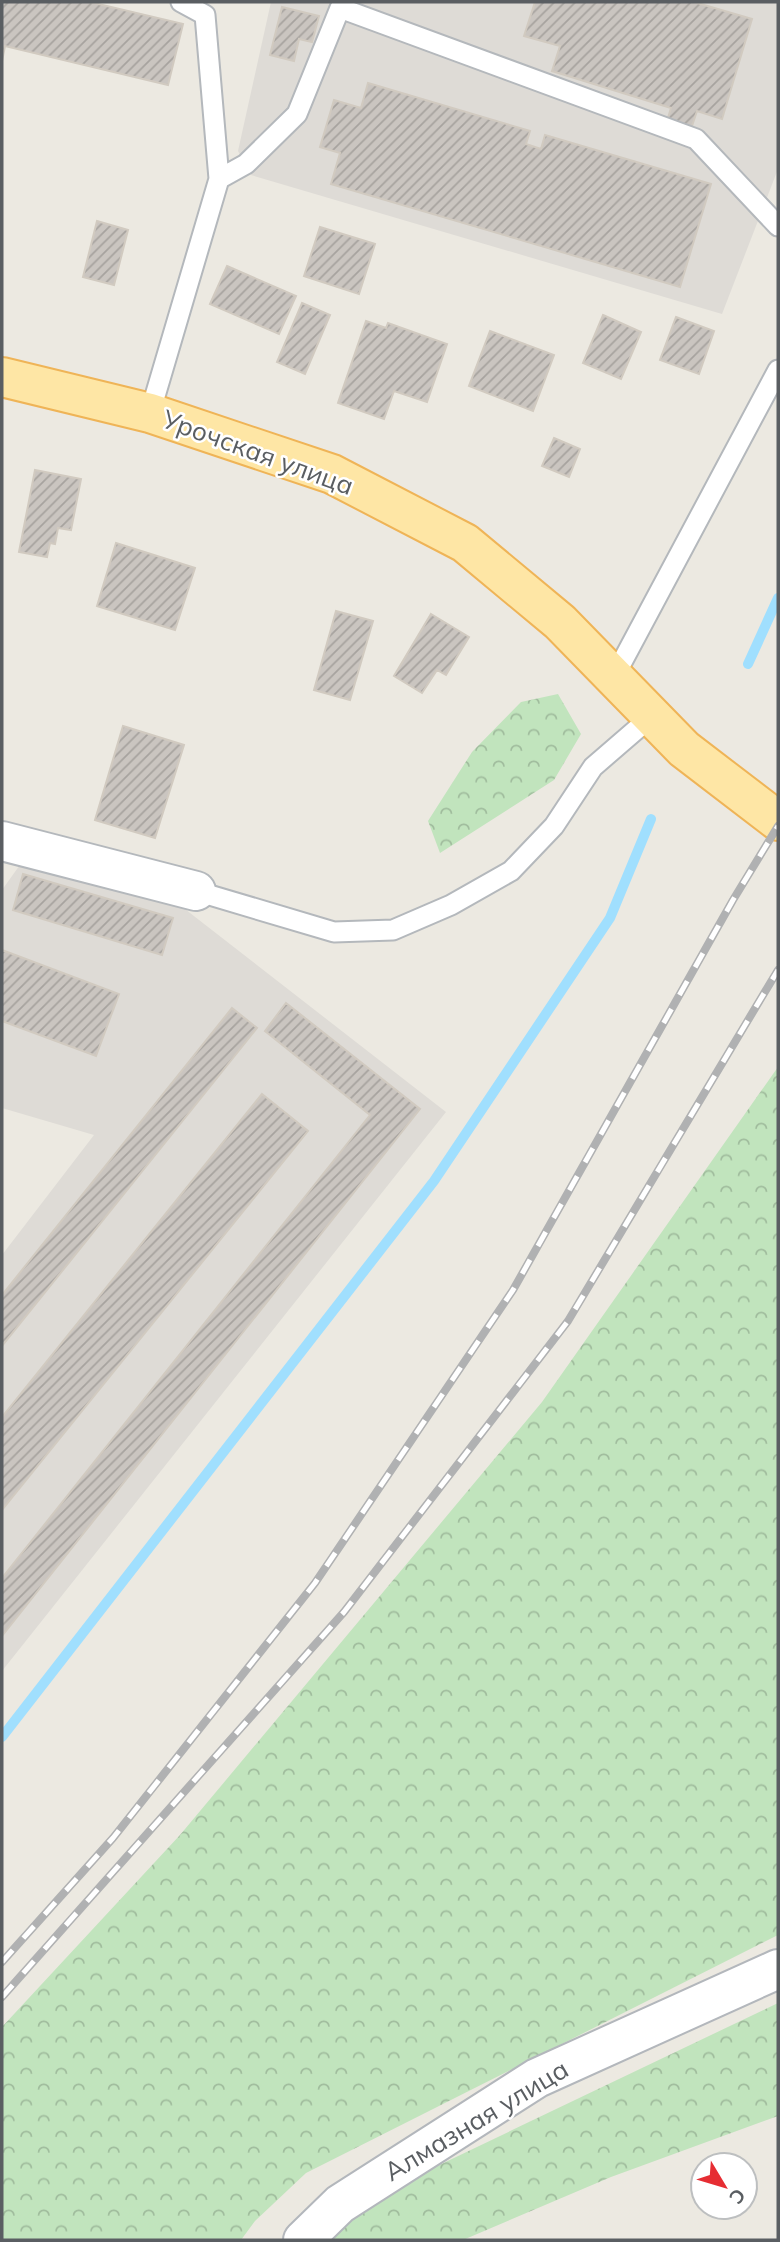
<svg xmlns="http://www.w3.org/2000/svg" width="780" height="2242" viewBox="0 0 780 2242" font-family="Mulish,sans-serif">
<style>
.industrial{fill:#dedbd6}
.forest{fill:url(#forest-crowns)}
.lines{fill:none;stroke-linecap:round;stroke-linejoin:round}
.stream{stroke:#a0dffe;stroke-width:10}
.building{fill:url(#building-hatch);stroke:#d1cac0;stroke-width:2}
.lane-casing{stroke:#b4b8bc;stroke-width:23}
.street-casing{stroke:#b4b8bc;stroke-width:42}
.secondary-casing{stroke:#b3b7bc;stroke-width:42}
.primary-casing{stroke:#efb457;stroke-width:42}
.lane{stroke:#fff;stroke-width:19}
.street{stroke:#fff;stroke-width:38}
.secondary{stroke:#fff;stroke-width:38}
.primary{stroke:#fee6a5;stroke-width:38}
.rail-casing{stroke:#b0b1b2;stroke-width:8}
.rail{stroke:#fff;stroke-width:5;stroke-dasharray:16;stroke-linecap:butt}
.labels{text-anchor:middle;dominant-baseline:central;stroke-width:5;stroke-linejoin:round;paint-order:stroke}
.street-label{font-size:26px;fill:#5a5e62;stroke:#fff}
</style>
<defs>
<pattern id="forest-crowns" width="20" height="18" patternUnits="userSpaceOnUse" patternTransform="scale(1.75)"><rect width="20" height="18" fill="#c1e4bd"/><path d="M2 6a3 3 0 1 1 6 0M12 15a3 3 0 1 1 6 0" fill="none" stroke="#a0bc9d"/></pattern>
<pattern id="building-hatch" width="6" height="6" patternUnits="userSpaceOnUse" patternTransform="scale(1.75)"><rect width="6" height="6" fill="#cac5c0"/><path d="M-1 1l2-2M0 6l6-6M5 7l2-2" fill="none" stroke="#a7a39f"/></pattern>
</defs>
<rect width="100%" height="100%" fill="#ece9e1"/>
<path class="industrial" d="M271,2H778V169L722,314L251,175L238,151Z
M22,862L181,906L446,1112L2,1671V1255L94,1135L2,1108V890Z"/>
<path class="forest" d="M558,694L581,734L554,780L440,853L428,821L472,752L521,702Z
M778,1067V1935L306,2173L255,2221L241,2240H2V2027L180,1835L542,1402Z
M778,2003V2116L611,2177L463,2240H328L389,2189Z"/>
<g class="lines">
<path class="stream" d="M748,664L778,598
M2,1737L434,1181L610,918L651,819"/>
</g>
<path class="building" d="M2,2H90L183,24L168,85L5,46L2,61Z
M535,2H694L752,19L722,119L697,111L691,129L667,121L671,108L552,71L560,46L524,36Z
M282,7L319,16L312,42L299,39L294,61L270,55Z
M368,83L530,131L526,144L541,149L545,135L711,184L680,287L331,184L340,153L320,147L334,100L361,108Z
M97,221L128,230L114,285L83,277Z
M320,227L375,244L359,294L304,276Z
M227,266L296,296L279,334L210,304Z
M302,303L330,315L305,374L277,362Z
M603,315L641,332L621,379L583,363Z
M676,317L714,331L699,374L660,360Z
M366,321L386,328L388,323L447,344L427,402L394,391L384,419L338,403Z
M490,331L554,355L533,411L469,386Z
M554,438L580,449L569,477L542,466Z
M35,470L81,479L71,530L58,528L55,544L50,543L47,557L19,552Z
M116,543L195,568L175,630L97,606Z
M336,611L373,621L350,700L314,690Z
M431,614L469,637L446,675L437,670L422,693L394,676Z
M123,726L184,745L155,838L95,820Z
M23,874L173,918L162,955L13,910Z
M2,950L119,994L96,1056L2,1021Z
M286,1003L420,1109L2,1636V1578L370,1115L265,1031Z
M232,1008L257,1028L2,1346V1295Z
M262,1094L308,1131L2,1510V1417Z"/>
<g class="lines">
<defs>
<path id="lane" d="M219,179L246,164L297,114L340,8L696,139L778,226
M150,413L219,179L205,15L181,2
M614,677L778,370
M196,891L334,932L393,930L451,905L511,871L554,826L593,767L652,716"/>
<path id="street" d="M2,841L196,891"/>
<path id="secondary" d="M303,2240L340,2204L537,2078L778,1969"/>
<path id="primary" d="M2,377L150,413L332,474L465,543L560,622L684,749L778,821"/>
</defs>
<use href="#lane" class="lane-casing"/>
<use href="#street" class="street-casing"/>
<use href="#secondary" class="secondary-casing"/>
<use href="#primary" class="primary-casing"/>
<use href="#lane" class="lane"/>
<use href="#street" class="street"/>
<use href="#secondary" class="secondary"/>
<use href="#primary" class="primary"/>
<defs>
<path id="rail" d="M2,1962L113,1838L315,1583L513,1290L733,900L778,826
M2,1997L344,1612L568,1321L778,970"/>
</defs>
<use href="#rail" class="rail-casing"/>
<use href="#rail" class="rail"/>
</g>
<g class="labels">
<g class="street-label">
<text transform="translate(258 452) rotate(20)">Урочская улица</text>
<text transform="translate(476 2120) rotate(-31)">Алмазная улица</text>
</g>
</g>
<rect width="780" height="2242" fill="none" stroke="#5a5e62" stroke-width="7"/>
<g transform="translate(724 2186) rotate(128)"><circle r="33" fill="#ffffff" stroke="#bdbfc0" stroke-width="2"/>
<path d="M0-5L12 26L0 18L-12 26Z" fill="#e62d33"/>
<text y="-10" font-size="19" font-weight="bold" text-anchor="middle" fill="#5a5e62">С</text>
</g>
</svg>
